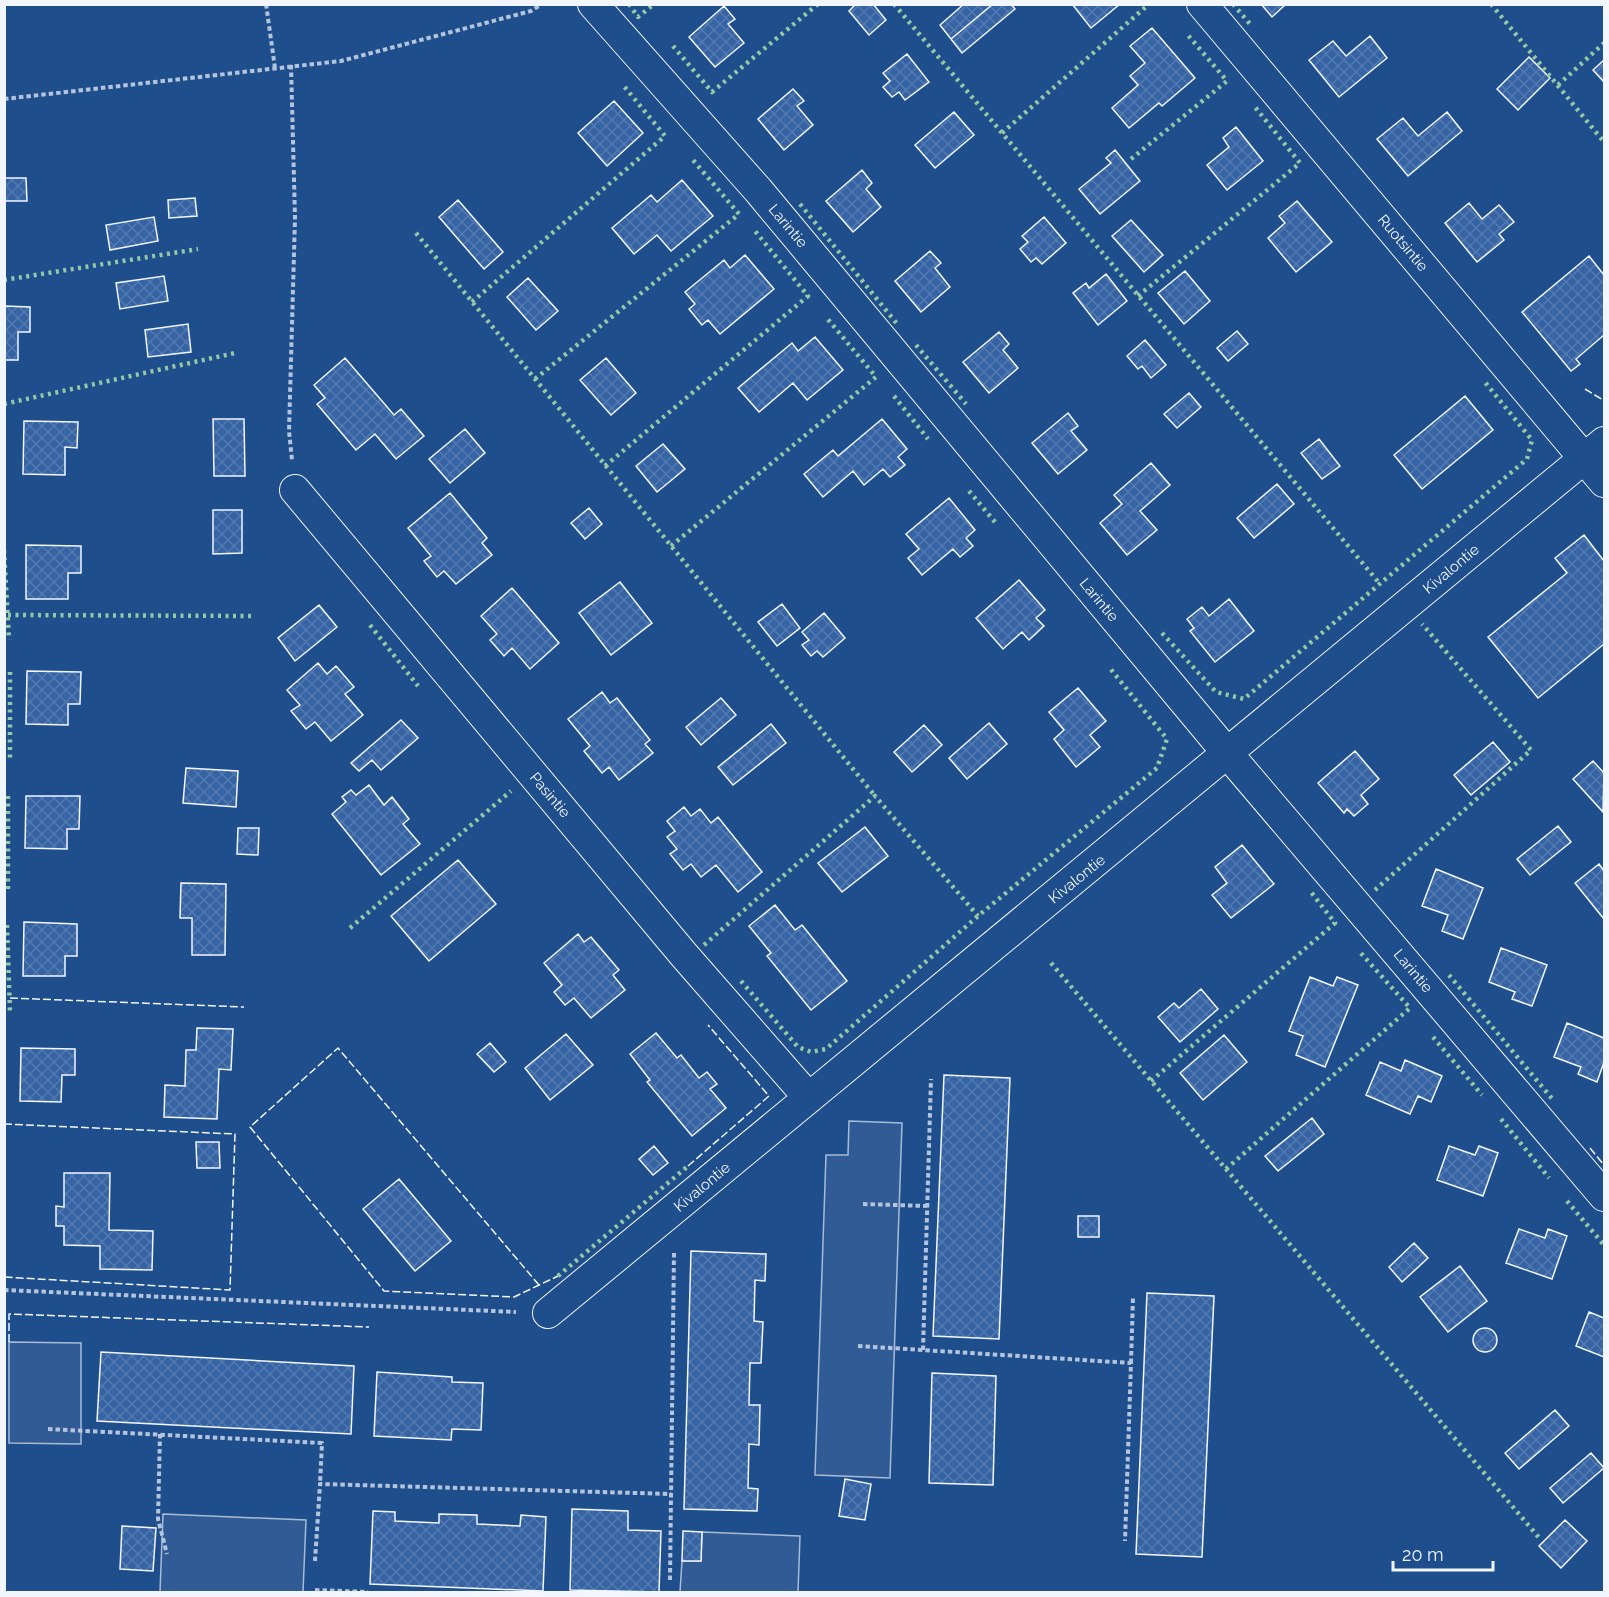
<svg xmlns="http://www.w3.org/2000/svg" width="1609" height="1597" viewBox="0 0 1609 1597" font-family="Raleway,sans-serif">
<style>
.built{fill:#305b95;stroke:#a8bbd7;stroke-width:1.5}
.building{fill:url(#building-cross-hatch);stroke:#f2f6ff;stroke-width:1.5}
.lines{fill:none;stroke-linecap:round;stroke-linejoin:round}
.minor-casing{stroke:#f2f6ff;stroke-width:32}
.path{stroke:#b3c4dc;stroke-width:4;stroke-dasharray:4.5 3;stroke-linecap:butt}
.minor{stroke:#1f4e8c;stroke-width:30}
.hedge{stroke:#97c8a6;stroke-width:4.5;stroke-dasharray:3 4.5;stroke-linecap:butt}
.fence{stroke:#f2f6ff;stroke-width:1.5;stroke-dasharray:8 3;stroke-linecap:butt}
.labels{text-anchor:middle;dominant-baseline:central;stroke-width:4.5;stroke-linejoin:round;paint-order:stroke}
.street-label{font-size:15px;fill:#f2f6ff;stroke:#1f4e8c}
</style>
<defs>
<pattern id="building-cross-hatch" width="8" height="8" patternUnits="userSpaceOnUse" patternTransform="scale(1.5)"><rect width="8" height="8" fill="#3563a3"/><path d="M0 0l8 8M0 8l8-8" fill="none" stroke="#537ab1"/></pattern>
</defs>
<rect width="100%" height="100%" fill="#1f4e8c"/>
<path class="built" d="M849,1121L902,1123L890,1478L815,1475L826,1155H848Z
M9,1342L81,1343V1444L9,1443Z
M163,1514L306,1520L303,1592H160Z
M702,1532L800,1536L798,1592H680L682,1561H701Z"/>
<path class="building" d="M856,4H873L886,20L869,35L849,11Z
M964,4H993L951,39L940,25Z
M993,4H1011L1015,9L962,53L951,39Z
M1072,4H1120L1091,28Z
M1261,4H1286L1272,17Z
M724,6L735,19L728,24L744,43L715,67L689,37Z
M1152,28L1195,78L1162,106L1159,103L1129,128L1112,108L1138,85L1130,76L1145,63L1130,46Z
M1370,36L1387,58L1339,97L1309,60L1333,41L1346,56Z
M907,54L929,82L905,100L899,92L892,97L883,87L890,81L883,73Z
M1529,57L1550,78L1518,110L1497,89Z
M1604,60V82L1593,70Z
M793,89L804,101L797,106L813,125L784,150L758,119Z
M614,101L643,133L607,166L578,133Z
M954,112L974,135L935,168L915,145Z
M1447,112L1462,131L1408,176L1377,139L1403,118L1418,136Z
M1236,127L1263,161L1227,190L1207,165L1229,147L1223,138Z
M1115,150L1140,181L1100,214L1079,189L1111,163L1106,158Z
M862,170L872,183L866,189L881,207L853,232L826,201Z
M4,178H26L27,201H5L4,225Z
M682,180L713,216L671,251L657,235L634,254L612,228L651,195L657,202Z
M195,198L197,216L169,218L168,200Z
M458,200L503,252L484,269L439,217Z
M1297,201L1332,242L1296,272L1268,238L1285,223L1279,216Z
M1469,203L1482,219L1499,205L1514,222L1499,234L1504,240L1477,262L1445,223Z
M154,217L158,241L110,250L106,225Z
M1044,217L1066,243L1042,264L1036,258L1031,262L1020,249L1028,242L1022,236Z
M1131,220L1163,255L1144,272L1112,236Z
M930,251L941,263L935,268L950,287L921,312L895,281Z
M745,255L774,289L720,334L708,320L702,325L689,309L695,304L685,292L724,260L730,268Z
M1589,256L1604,275V335L1576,359L1580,364L1571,371L1522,312Z
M1185,271L1210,301L1184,324L1158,293Z
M1106,274L1127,301L1098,325L1073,293L1086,283L1089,288Z
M164,276L168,301L120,309L116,283Z
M528,278L558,311L536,330L507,297Z
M4,306L30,307V332H18V360H4Z
M188,324L191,352L148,357L145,330Z
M1237,331L1248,344L1228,361L1217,348Z
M999,332L1009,344L1003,350L1018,368L989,393L963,362Z
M815,337L843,370L807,400L793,383L759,412L738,388L792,343L798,351Z
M1145,340L1166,365L1151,378L1142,366L1138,369L1127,356Z
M345,358L394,415L401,409L424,436L396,459L375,434L356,450L317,404L325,398L314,385Z
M606,358L636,393L611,415L580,380Z
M1189,393L1201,407L1177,428L1164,414Z
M1465,396L1493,430L1422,489L1394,455Z
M1068,413L1078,426L1071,431L1087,450L1058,474L1032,443Z
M213,419H244L245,476H214Z
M882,419L907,449L898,457L905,465L890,477L883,469L864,485L853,471L823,497L804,474L833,450L838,456Z
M24,421L78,422L77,448L65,447V475L23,474Z
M465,429L485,453L450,483L429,459Z
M1319,439L1340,466L1322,479L1301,453Z
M663,444L685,469L657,492L636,466Z
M1151,463L1170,485L1140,511L1157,530L1127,555L1100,523L1122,504L1114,495Z
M1277,484L1294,504L1254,538L1237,518Z
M450,493L487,538L482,543L492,555L456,584L444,571L437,577L424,561L431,556L408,528Z
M949,498L975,530L966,538L973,546L960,557L953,549L922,575L908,558L919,549L906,534Z
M589,508L602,524L585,539L571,523Z
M213,510H242V553L213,554Z
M1584,535L1604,561V644L1538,698L1488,637L1567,573L1555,558Z
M26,545L81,546V573H68V599H26Z
M1019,580L1045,610L1036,618L1044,626L1029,640L1022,632L1003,649L976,618Z
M620,582L652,623L611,655L579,613Z
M512,588L559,643L530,669L512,648L504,656L490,640L497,634L481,616Z
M1229,599L1254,631L1215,662L1190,631L1194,628L1187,619L1202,607L1209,616Z
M782,604L800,628L777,646L758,622Z
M319,605L337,627L295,661L278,638Z
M824,613L845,638L823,657L817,651L811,656L802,645L809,640L802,632Z
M318,663L327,674L336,666L354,687L345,694L363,715L331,741L315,722L306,729L291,711L300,705L287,690Z
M27,671L81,672L80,704H68V725L26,724Z
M1078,688L1106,721L1090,735L1100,747L1076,767L1054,739L1064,730L1049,712Z
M602,692L610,703L617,698L650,740L645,744L653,753L619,780L609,767L602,773L584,751L590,746L568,719Z
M721,698L736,715L701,745L686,727Z
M401,720L418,738L381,770L372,760L359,771L351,763Z
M989,723L1007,744L967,779L949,758Z
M771,724L786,743L733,785L718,767Z
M924,725L942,745L912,772L894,752Z
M1493,742L1510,762L1471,795L1454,775Z
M1355,751L1379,779L1361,795L1368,804L1354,816L1347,809L1344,813L1318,783Z
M1593,761L1604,773L1603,812L1573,779Z
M186,768L238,771L236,807L183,803Z
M369,785L384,805L392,797L409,819L403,824L420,844L381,875L332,814L346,802L342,797L351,790L356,795Z
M26,796H80L79,829H67V849L25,848Z
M684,807L691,816L700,809L711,823L718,817L762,872L738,892L716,865L701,877L691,864L683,870L670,854L677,849L667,837L675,831L667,821Z
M1558,826L1571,842L1530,875L1517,859Z
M865,827L888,856L842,892L818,863Z
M238,828H259L258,855L237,854Z
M1242,845L1274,884L1231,918L1212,895L1227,883L1215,867Z
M458,860L496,904L429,961L391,916Z
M1599,864L1604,871V919L1575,883Z
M1436,869L1483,888L1463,939L1442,931L1448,915L1422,906Z
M181,883L226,884L225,955H192V918H180Z
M775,905L795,930L802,925L847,981L811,1010L767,956L771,953L749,926Z
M24,922L77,924V956H65V976H23Z
M578,934L584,942L591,937L619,970L613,975L625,990L591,1018L574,998L565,1005L554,992L562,985L544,963Z
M1501,948L1547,965L1532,1006L1512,999L1515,992L1489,982Z
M1310,977L1333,986L1337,977L1358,985L1325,1067L1296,1055L1303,1036L1289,1031Z
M1201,989L1218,1009L1180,1042L1158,1017L1174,1003L1179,1008Z
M1567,1023L1604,1038V1062L1597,1082L1578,1074L1581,1067L1554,1057Z
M197,1028L233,1029L231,1070L219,1069L217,1119L164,1117L165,1085L185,1086L186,1050H196Z
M656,1033L677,1058L681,1055L699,1078L707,1072L717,1084L710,1089L726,1108L692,1136L647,1082L650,1080L630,1054Z
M566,1034L593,1065L550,1100L525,1068Z
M1224,1035L1247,1062L1203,1100L1180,1073Z
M490,1043L506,1062L494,1072L477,1054Z
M21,1048L75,1049V1075H62L61,1102L20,1101Z
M1405,1060L1442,1076L1431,1102L1418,1096L1410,1114L1366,1095L1380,1062L1401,1071Z
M944,1075L1010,1078L999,1339L933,1336Z
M1312,1118L1324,1134L1278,1171L1265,1156Z
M196,1142H219L220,1168H197Z
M654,1146L668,1163L653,1175L639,1159Z
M1449,1146L1475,1155L1479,1146L1498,1153L1483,1196L1437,1180Z
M64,1173H110L109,1230L153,1231L152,1270L100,1269V1246L64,1245V1226H56V1206L64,1207Z
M399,1179L451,1241L415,1271L363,1209Z
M1078,1216H1099V1237H1078Z
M1519,1229L1545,1238L1548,1229L1567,1236L1552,1279L1506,1263Z
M1414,1243L1428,1258L1402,1282L1389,1267Z
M691,1251L766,1254L765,1281L755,1280L754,1321L763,1322L761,1363H750L749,1405H760L759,1445L749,1444L748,1488L758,1489L757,1511L684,1509Z
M1460,1266L1487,1301L1448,1332L1420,1297Z
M1147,1293L1214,1296L1202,1557L1136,1554Z
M1589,1312L1604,1318V1357L1576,1346Z
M1473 1340a12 12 0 1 1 24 0a12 12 0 1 1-24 0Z
M101,1352L354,1366L351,1434L97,1421Z
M377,1372L452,1377V1382L483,1383L481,1430L452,1429L451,1440L374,1436Z
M932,1373L996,1376L993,1485L929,1483Z
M1555,1410L1569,1426L1519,1469L1505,1453Z
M1591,1453L1604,1468L1563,1503L1550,1488Z
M845,1479L871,1484L865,1520L839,1516Z
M572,1509L628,1511V1530L661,1531L659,1592L570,1590Z
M373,1511L395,1512V1521L439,1523V1514L477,1515V1524L520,1526L521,1515L546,1517L543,1591L370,1584Z
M1565,1520L1587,1541L1561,1568L1539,1546Z
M122,1526L156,1528L153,1571L120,1569Z
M683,1531L702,1532L701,1561H682Z"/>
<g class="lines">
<defs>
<path id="minor" d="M593,4L758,190L1228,754L1604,1196
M1202,4L1604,482
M295,490L684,955L809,1098
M548,1313L1604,442"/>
</defs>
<use href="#minor" class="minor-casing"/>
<path class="path" d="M266,4L275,68
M291,65L295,218L289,431L292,460
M4,99L341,61L531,11L542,4
M863,1204L927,1206
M4,1290L516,1312
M858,1346L1131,1363L1125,1541
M923,1350L931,1079
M1131,1363L1133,1297
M48,1429L322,1443L320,1484
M160,1434L158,1519L167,1554
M315,1561L320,1484L671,1494
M670,1580L674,1251
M315,1590L368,1592"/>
<use href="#minor" class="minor"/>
<path class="hedge" d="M629,4L638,17L654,4
M894,4L1380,584
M1233,4L1250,24
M1491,4L1604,142
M673,46L712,92L818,4
M1558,85L1604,43
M1002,133L1149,4
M1131,159L1227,81L1187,34
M800,204L898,325
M416,233L875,796
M4,280L198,249
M1138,296L1300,163L1255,107
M472,302L665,136L623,85
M916,345L966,404
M535,379L739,214L693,160
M894,396L928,439
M4,404L235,353
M605,466L808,296L755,231
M969,491L995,522
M671,546L876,377L826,317
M4,550L9,640
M8,615L252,616
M370,625L418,686
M1162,633L1216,692L1244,699L1527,459L1532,440L1484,381
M10,672V760
M8,796V892
M1375,890L1531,750L1422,624
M7,925L10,1012
M350,928L511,791
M704,945L875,796L978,916
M1051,963L1541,1540
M1449,975L1554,1101
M741,981L798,1047L811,1052L826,1049L978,916L1157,768L1167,739L1109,667
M1433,1037L1482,1095
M1151,1081L1335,923L1311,892
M1501,1119L1549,1178
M1226,1169L1410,1008L1359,951
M1567,1201L1604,1245
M558,1276L688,1166"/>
<path class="fence" d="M1585,389L1603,400L1604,398
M10,998L244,1007
M4,1124L235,1134L230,1290L4,1277
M1590,1148L1604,1165
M688,1166L769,1096L708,1025
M539,1285L338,1048L250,1127L384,1291L514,1297L558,1276
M9,1342V1314L369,1327"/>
</g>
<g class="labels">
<g class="street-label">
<text transform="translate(788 226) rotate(50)">Larintie</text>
<text transform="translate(1403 243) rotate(50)">Ruotsintie</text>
<text transform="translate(1451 569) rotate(-40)">Kivalontie</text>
<text transform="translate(1099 600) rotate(50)">Larintie</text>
<text transform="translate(550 795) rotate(50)">Pasintie</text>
<text transform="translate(1077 879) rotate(-39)">Kivalontie</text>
<text transform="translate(1413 971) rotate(50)">Larintie</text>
<text transform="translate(702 1187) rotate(-40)">Kivalontie</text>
</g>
</g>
<rect width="1609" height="1597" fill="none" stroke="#f2f6ff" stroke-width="12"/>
<path d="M1393 1561v9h100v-9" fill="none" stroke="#f2f6ff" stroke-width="3"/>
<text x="1402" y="1561" font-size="18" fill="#f2f6ff" stroke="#1f4e8c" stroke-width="4.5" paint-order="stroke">20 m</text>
</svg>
